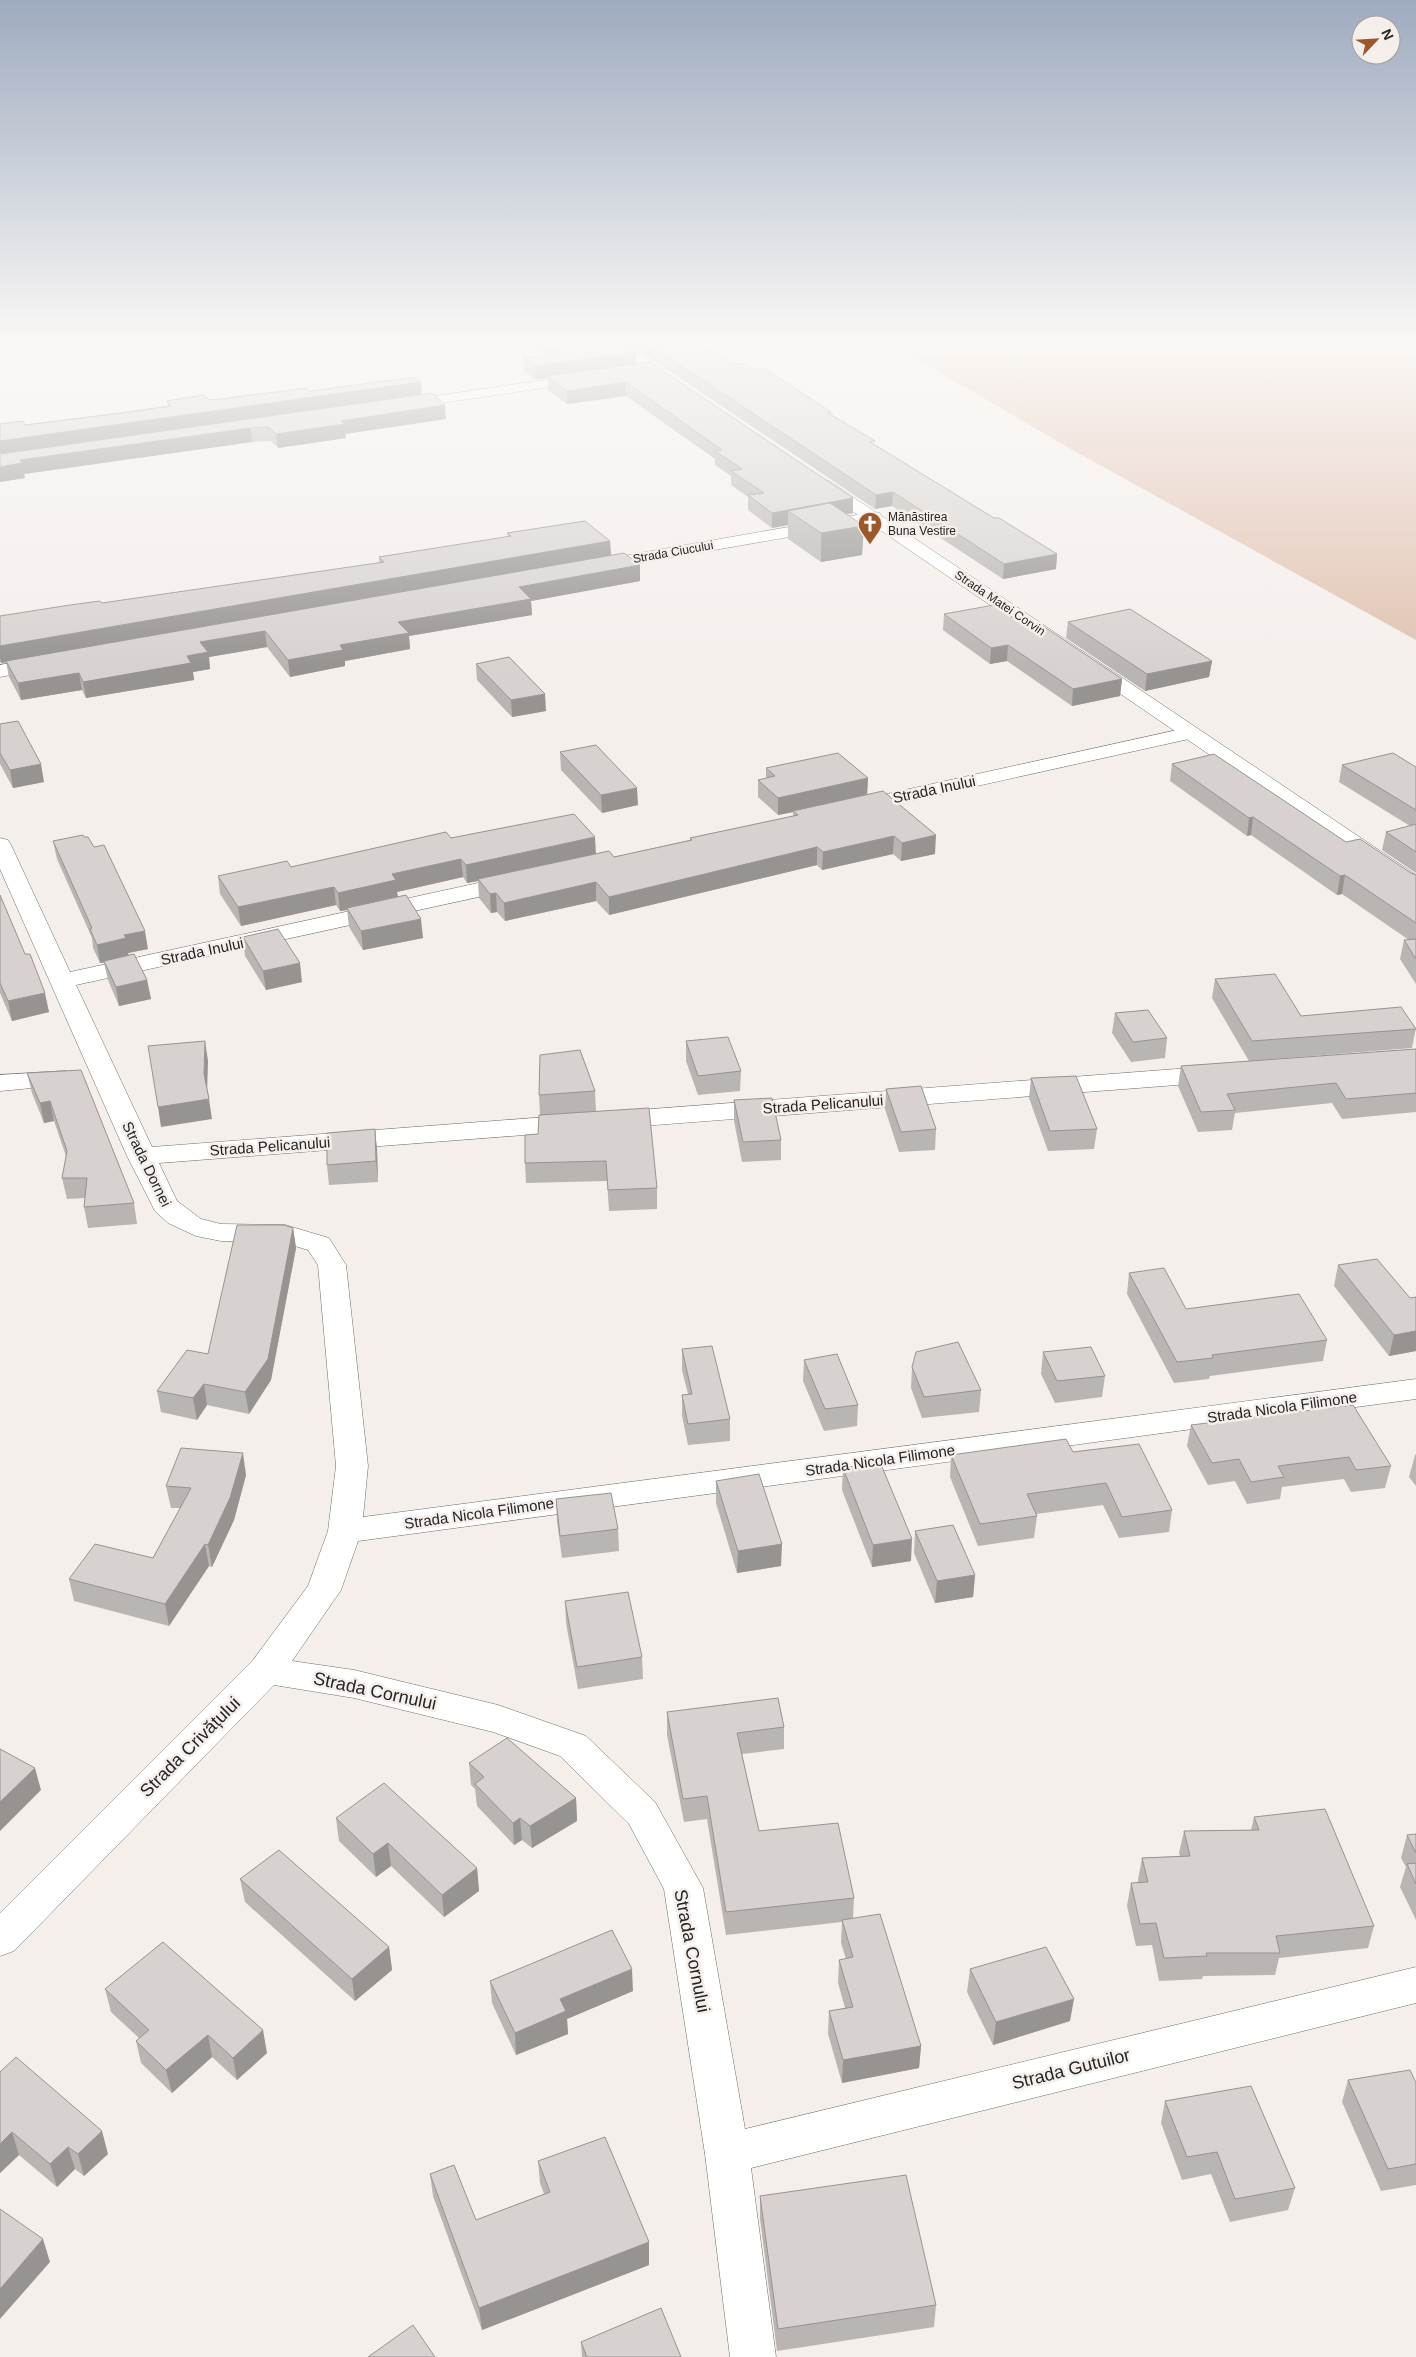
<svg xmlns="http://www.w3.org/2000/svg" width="1416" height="2357" viewBox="0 0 1416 2357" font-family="Arial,sans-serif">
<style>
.green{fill:#e1c2b1}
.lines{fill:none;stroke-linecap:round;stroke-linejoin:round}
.street-casing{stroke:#716c69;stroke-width:1}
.secondary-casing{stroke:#716c69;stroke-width:1}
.street{fill:#fff;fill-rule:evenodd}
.secondary{fill:#fff;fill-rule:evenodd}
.wall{fill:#b9b5b2}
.shaded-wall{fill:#969391}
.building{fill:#d7d2cf;stroke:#969391}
.labels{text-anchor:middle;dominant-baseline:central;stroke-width:5;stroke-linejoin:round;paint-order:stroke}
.far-poi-label{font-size:12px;fill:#272524;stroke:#f5efec;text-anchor:start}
.far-street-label{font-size:12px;fill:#272524;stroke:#f5efec}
.street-label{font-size:15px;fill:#272524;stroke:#f5efec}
.near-street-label{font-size:18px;fill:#272524;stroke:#f5efec}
</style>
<rect width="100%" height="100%" fill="#f5efec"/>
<path class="green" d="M883,339H1416V640L1062,444Z"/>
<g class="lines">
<defs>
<path id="street" d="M585,374L590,375L592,378L590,381L402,409L395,405L402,401Z
M874,512L880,513L882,517L880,521L595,571L589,570L586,566L589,562L595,561Z
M45,657L52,659L55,663L52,667L0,677V665Z
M1191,727L1198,729L1201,733L1198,737L855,813L847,812L844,807L847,802L855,801Z
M0,838L8,840L11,845L70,972L515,875L523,877L526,882L523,887L515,889L76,985L152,1147L1216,1066L1225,1069L1229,1074L1225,1079L1216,1082L159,1163L177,1201L201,1219L221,1224L285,1225L329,1238L346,1265L368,1466L363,1517L1416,1379V1399L358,1541L341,1590L292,1661L354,1670L498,1705L586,1736L655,1802L703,1888L745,2129L1416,1967V2003L751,2168L776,2357H730L705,2154L664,1889L629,1824L560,1756L493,1732L354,1698L274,1685L14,1951L0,1956V1913L253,1660L308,1586L328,1531L336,1466L318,1265L308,1250L285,1243L221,1241L196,1236L168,1223L155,1211L127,1156L0,869Z
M66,1071L75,1074L79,1079L75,1084L0,1091V1075Z"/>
<path id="secondary" d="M601,339H618L680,383L673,387L668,386Z
M823,479L829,481L1416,875V892L1408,890L817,487L815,484Z"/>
</defs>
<use href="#street" class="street-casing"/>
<use href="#secondary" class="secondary-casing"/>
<use href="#street" class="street"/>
<use href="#secondary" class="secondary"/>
</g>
<path class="wall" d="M527,339H617L636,352V364L853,513L846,514L864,526L862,555L821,562L788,539V525L772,528L748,510V497L731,485V476L715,465V459L626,396L567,404L548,390V378L535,379L524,371L523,358L547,355Z
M622,339H691L732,364L756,370L831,415L875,445L994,518L1057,554L1056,569L1003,579L892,506L875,509Z
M421,382L422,394L446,419L345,434L346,438L278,448L271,441L252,442L24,474L25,478L0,482L25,425L168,406L167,401L209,400L310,391Z
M507,533L610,541L611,555L640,565V581L531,601L532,615L409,636L410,649L345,661V666L290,677L267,647L209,657L210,669L193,672L194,680L86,698L82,690L21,700L9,677L6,662L1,663L0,661V616L102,603L379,563V557L508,537Z
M944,614L1030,629L1122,679L1120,696L1072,706L1007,661L990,664L943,630Z
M1068,622L1212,661L1209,677L1145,691L1066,638Z
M476,664L546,711L512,717L477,680Z
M0,724L44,782L13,788L0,764Z
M560,752L638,805L602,813L561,770Z
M1172,764L1346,842L1411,873L1416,875V984L1400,959L1404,940H1409L1342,894L1337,895L1251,835L1247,836L1170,781Z
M1342,765L1416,767V873L1382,850L1386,832L1410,826L1339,782Z
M766,768L868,778L867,795L935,854L901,861L893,854L822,870L817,865L609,915L596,901L505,921L497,912L491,913L479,898L478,881L467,883L463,877L397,892L398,897L423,938L363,950L349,927L347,910L340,911L336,905L241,926L220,894L218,876L291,867L451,838L596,854L614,857L690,840V838L793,816V812L778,815L758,797V780L766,778Z
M53,841L148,949L128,953L129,956L147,980L151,999L119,1006L108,980L104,963H100L93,948L92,938L57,859Z
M0,895L49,1012L12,1021L0,993Z
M243,937L302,982L266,990L245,956Z
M1215,979L1301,1016L1416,1028L1412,1048L1249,1061L1212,998Z
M1115,1013L1167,1038L1165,1058L1131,1062L1112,1033Z
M686,1041L741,1071L740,1091L698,1095L686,1061Z
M1416,1049V1112L1342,1119L1332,1103L1235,1113L1232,1130L1198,1132L1178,1086L1181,1066Z
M27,1073L134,1203L137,1224L88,1228L84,1207L85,1198L67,1199L62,1178L66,1156L54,1121L44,1123L32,1093Z
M1031,1078L1097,1129L1094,1149L1048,1151L1029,1098Z
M886,1089L936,1129L935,1150L899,1152L885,1109Z
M595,1091L596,1111L657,1188V1209L609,1211L607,1181L526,1183L525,1163L538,1134L540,1115L539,1095Z
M734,1100L781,1140V1160L742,1162L734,1121Z
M375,1129L377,1150L378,1182L329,1185L327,1165Z
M293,1228L296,1248L271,1380L249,1414L207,1405L197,1420L161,1412L157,1391L208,1354Z
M1338,1265L1410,1298L1416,1297V1351L1389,1356L1334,1286Z
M1129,1273L1186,1309L1327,1340L1323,1361L1210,1376L1209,1379L1174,1383L1127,1294Z
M682,1349L730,1419V1441L688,1445L682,1416V1395L688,1394L682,1370Z
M1043,1352L1105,1376L1102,1397L1055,1403L1041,1374Z
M804,1360L858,1405L857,1426L824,1431L803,1381Z
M912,1367L981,1390L979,1412L922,1418L911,1388Z
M1191,1425L1391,1466L1385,1488L1351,1492L1344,1479L1282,1487L1280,1499L1247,1504L1235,1481L1208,1485L1187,1446Z
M1073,1452L1172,1510L1169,1532L1119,1538L1103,1505L1036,1514L1037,1516L1034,1538L978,1546L950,1477L951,1455Z
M1416,1454V1486L1409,1477L1415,1455Z
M843,1468L911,1561L872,1567L842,1490Z
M246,1475L234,1520L212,1567L209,1566L169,1626L74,1601L69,1579L153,1558L180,1508H171L166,1486Z
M716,1481L781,1566L737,1573L716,1503Z
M556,1499L618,1529L619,1551L562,1558L557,1521Z
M915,1531L975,1575L973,1597L935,1603L914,1553Z
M565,1601L642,1657L643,1679L578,1689L566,1623Z
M667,1712L784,1727V1749L742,1754L759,1831L854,1898L853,1918L921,2046L919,2068L842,2083L828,2034L829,2011L845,2008L838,1983L839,1960L846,1959L841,1943L842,1922L726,1935L707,1819L684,1822L667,1735Z
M469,1763L576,1798L577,1821L532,1848L522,1840L514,1845L477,1806L475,1789L471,1785Z
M1254,1817L1374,1926L1368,1948L1279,1958L1275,1975L1203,1976L1202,1979L1159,1981L1152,1945L1136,1946L1127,1906L1131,1883H1138V1880L1142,1858L1180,1856L1179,1853L1184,1831L1251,1830Z
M336,1818L477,1868L479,1891L444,1917L391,1866L376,1877L339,1841Z
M1416,1834V1920L1400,1887L1406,1867L1401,1858L1407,1835Z
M240,1879L389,1947L392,1970L355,2001L245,1902Z
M970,1969L1070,2021L993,2045L967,1992Z
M490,1981L633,1991L567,2019L568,2034L516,2055L492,2003Z
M105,1989L267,2053L237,2080L212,2057L172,2093L141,2063L136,2041L139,2038L111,2012Z
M0,2072L108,2154L84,2176L75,2169L57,2187L19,2155L0,2173Z
M1348,2080L1416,2083V2185L1381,2191L1342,2102Z
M1165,2101L1295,2188L1288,2210L1230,2222L1211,2174L1182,2180L1161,2123Z
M538,2161L649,2265L482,2330L433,2196L430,2174L476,2220L544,2194L540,2183Z
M760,2196L936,2305L934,2327L777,2351L760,2219Z
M581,2342L681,2357H582Z"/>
<path class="shaded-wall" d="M636,352V365L547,376L548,378L535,379V366Z
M421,382L422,396L0,455V441Z
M626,382V396L567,404V391Z
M445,405L446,419L345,434L346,438L278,448L276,434L341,421Z
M251,428L252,442L24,474L25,478L0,482V467L20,460Z
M893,492L892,506L875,509L876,495Z
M853,498V513L805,522L788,511V525L772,528V513Z
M864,526L862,555L821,562V533Z
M610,541L611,556L1,663L0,657V646Z
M1057,554L1056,569L1003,579L1004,564Z
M640,565V581L531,601L532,615L409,636L410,649L345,661V666L290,677L288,660L340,645L398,622L519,587Z
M265,631L267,647L209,657L210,669L193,672L194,680L86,698L83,682L200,642Z
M1008,645L1007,661L990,664L991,648Z
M1212,661L1209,677L1145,691L1147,674Z
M79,673L82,690L21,700L18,683Z
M1122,679L1120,696L1072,706L1073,689Z
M545,694L546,711L512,717L511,700Z
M41,764L44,782L13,788L10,770Z
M868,778L867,796L793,811V812L778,815V798Z
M637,788L638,805L602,813L601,795Z
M1253,817L1251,835L1247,836L1249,818Z
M936,835L935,854L901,861L902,843Z
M894,836L893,854L822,870L823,852Z
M595,837L596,855L478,879V881L467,883L466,865Z
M817,847V865L609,915V897Z
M461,859L463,877L397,892L398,898L347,908V910L340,911L338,893L392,874Z
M1345,875L1342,894L1337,895L1340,876Z
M596,882V901L505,921L504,903Z
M334,887L336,905L241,926L238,907Z
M496,893L497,912L491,913L490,894Z
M421,919L423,938L363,950L361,931Z
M145,931L148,949L128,953L129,957L100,963L97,945L124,935Z
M300,963L302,982L266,990L263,971Z
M147,980L151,999L119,1006L116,987Z
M45,993L49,1012L12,1021L8,1001Z
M205,1041L208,1061L207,1094L204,1074Z
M209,1099L212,1119L161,1127L158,1107Z
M50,1101L54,1121L44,1123L40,1103Z
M375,1129L377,1150L378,1182L376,1161Z
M293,1228L296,1248L271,1380L249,1414L245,1392Z
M1416,1331V1351L1389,1356L1394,1335Z
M204,1384L207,1405L197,1420L193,1398Z
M243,1453L246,1475L234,1520L212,1567L208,1545Z
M912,1539L911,1561L872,1567L873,1545Z
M205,1544L209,1566L169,1626L165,1604Z
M782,1544L781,1566L737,1573L738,1551Z
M975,1575L973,1597L935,1603L937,1581Z
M35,1768L41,1790L0,1831V1802Z
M576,1798L577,1821L532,1848L530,1826Z
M520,1818L522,1840L514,1845L513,1823Z
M388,1843L391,1866L376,1877L373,1854Z
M477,1868L479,1891L444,1917L442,1895Z
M389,1947L392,1970L355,2001L352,1979Z
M632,1969L633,1991L567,2019L568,2034L516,2055L515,2033L560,1999Z
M1074,1999L1070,2021L993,2045L996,2022Z
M263,2030L267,2053L237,2080L233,2058Z
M208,2035L212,2057L172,2093L166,2070Z
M921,2046L919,2068L842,2083L843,2060Z
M102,2131L108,2154L84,2176L78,2154Z
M12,2132L19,2155L0,2173V2144Z
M68,2147L75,2169L57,2187L50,2164Z
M43,2239L50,2262L0,2319V2289Z
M649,2242V2265L482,2330L479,2308Z"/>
<path class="building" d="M543,339H617L636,352L535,366L523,358L561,353Z
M641,339H691L732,364L745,363L756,370L766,369L831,412L828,413L875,441L870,442L994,518H999L1057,554L1004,564L893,492L876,495Z
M650,362L853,498L772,513L748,495L764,493L731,471L742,469L715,451L722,450L626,382L567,391L547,376Z
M415,377L421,382L0,441V424L23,421L25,425L122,413L171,406L167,401L204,395L209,400L220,399L307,388L310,391Z
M432,393L445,405L341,421L345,424L276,434L269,427L251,428L20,460L22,463L0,467V454Z
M830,503L864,526L821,533L788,511Z
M585,521L610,541L0,646V616L70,605L100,601L102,603L384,562L379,557L511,536L507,533Z
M624,553L640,565L519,587L531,599L398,622L409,633L340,645L343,650L288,660L265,631L200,642L208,652L187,656L191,663L83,682L79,673L18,683L6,661Z
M994,605L1030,629L1043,626L1122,679L1073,689L1008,645L991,648L944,614Z
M1130,609L1212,661L1147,674L1068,622Z
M509,657L545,694L511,700L476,664Z
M18,721L41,764L10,770L0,753V724Z
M596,745L637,788L601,795L560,752Z
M838,753L868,778L778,798L758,780L775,776L766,768Z
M1393,753L1416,767V810L1342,765Z
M1214,754L1346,842L1360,839L1411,873L1416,875V923L1345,875L1340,876L1253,817L1249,818L1172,764Z
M883,791L936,835L902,843L894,836L823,852L817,847L609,897L596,882L504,903L496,893L490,894L478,879L609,851L614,857L692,840L690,838L798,815L793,811Z
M574,814L595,837L466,865L461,859L392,874L396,880L338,893L334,887L238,907L218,876L287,861L291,867L446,832L451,838Z
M1416,824V852L1386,832Z
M83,835L84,837H88L94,847L104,845L145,931L124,935L126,938L97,945L90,929L92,928L53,841Z
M0,895L25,954H30L45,993L8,1001L0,983Z
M406,895L421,919L361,931L347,908Z
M278,929L300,963L263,971L243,937Z
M1416,939V959L1404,940Z
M134,954L147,980L116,987L104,961Z
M1275,974L1301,1016L1401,1007L1416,1029L1252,1041L1215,979Z
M1148,1010L1167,1038L1133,1042L1115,1013Z
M728,1037L741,1071L698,1076L686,1041Z
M205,1041L204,1074L209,1099L158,1107L148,1046Z
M1416,1049V1093L1346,1099L1336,1083L1227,1094L1235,1110L1201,1112L1181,1066Z
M580,1050L595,1091L539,1095L540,1055Z
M81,1070L134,1203L84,1207L87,1178H62L67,1151L50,1101L40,1103L27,1073Z
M1076,1076L1097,1129L1050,1131L1031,1078Z
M921,1086L936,1129L901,1132L886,1089Z
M772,1098L781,1140L743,1142L734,1100Z
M649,1108L657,1188L608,1190L606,1161L525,1163V1135L538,1134L539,1115Z
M375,1129L376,1161L327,1165V1133Z
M237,1225H284L293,1228L268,1359L245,1392L204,1384L193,1398L157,1391L187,1350L208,1354Z
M1377,1259L1410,1298L1416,1297V1331L1394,1335L1338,1265Z
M1164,1268L1186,1309L1299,1294L1327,1340L1212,1355L1213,1358L1177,1362L1129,1273Z
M958,1342L981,1390L924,1397L912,1367L916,1352Z
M712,1346L730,1419L688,1424L682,1395L692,1394L682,1349Z
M1091,1347L1105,1376L1057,1381L1043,1352Z
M837,1354L858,1405L825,1409L804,1360Z
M1353,1405L1391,1466L1356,1470L1349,1457L1278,1466L1284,1477L1251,1482L1239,1459L1212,1463L1191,1425Z
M1066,1439L1073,1452L1139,1444L1172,1510L1122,1517L1106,1483L1027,1494L1037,1516L980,1524L951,1455Z
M181,1448L243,1453L230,1498L208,1545L205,1544L165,1604L69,1579L95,1544L153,1558L191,1488L166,1486Z
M880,1462L912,1539L873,1545L843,1468Z
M759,1474L782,1544L738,1551L716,1481Z
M611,1493L618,1529L560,1536L556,1499Z
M953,1525L975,1575L937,1581L915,1531Z
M628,1592L642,1657L577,1667L565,1601Z
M778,1698L784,1727L737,1733L759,1831L838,1823L854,1898L726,1912L707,1796L683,1799L667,1712Z
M507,1738L576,1798L530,1826L520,1818L513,1823L475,1784L484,1777L469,1763Z
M0,1749L35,1768L0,1802Z
M384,1783L477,1868L442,1895L388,1843L373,1854L336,1818Z
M1325,1809L1374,1926L1276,1936L1280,1953H1206L1207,1956L1164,1958L1156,1923L1140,1924L1131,1883L1148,1882L1142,1858L1190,1856L1184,1831L1259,1830L1254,1817Z
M1416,1834V1853L1407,1835Z
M279,1850L389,1947L352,1979L240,1879Z
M1416,1863V1884L1407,1864Z
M880,1914L921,2046L843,2060L829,2011L853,2007L839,1960L853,1957L842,1920Z
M612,1930L632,1969L560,1999L566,2011L515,2033L490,1981Z
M163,1942L263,2030L233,2058L208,2035L166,2070L136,2041L149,2030L105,1989Z
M1046,1947L1074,1999L996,2022L970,1969Z
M16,2057L102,2131L78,2154L68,2147L50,2164L12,2132L0,2144V2072Z
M1410,2070L1416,2083V2164L1388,2169L1348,2080Z
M1251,2086L1295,2188L1235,2199L1217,2152L1187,2157L1165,2101Z
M605,2137L649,2242L479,2308L430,2174L454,2165L476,2220L550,2192L538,2161Z
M906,2175L936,2305L778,2329L760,2196Z
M0,2209L43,2239L0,2289Z
M661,2308L681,2357H587L581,2342Z
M413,2325L435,2357H368Z"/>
<linearGradient id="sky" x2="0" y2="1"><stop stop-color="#9eabbf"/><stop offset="0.51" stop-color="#faf8f6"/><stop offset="1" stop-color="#faf8f6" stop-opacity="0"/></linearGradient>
<rect width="1416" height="669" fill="url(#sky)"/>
<defs>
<symbol id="church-pin" viewBox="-11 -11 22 30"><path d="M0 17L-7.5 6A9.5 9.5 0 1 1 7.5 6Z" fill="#9c572c" stroke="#f5efec"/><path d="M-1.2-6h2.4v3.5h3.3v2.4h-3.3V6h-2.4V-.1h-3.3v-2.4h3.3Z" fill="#fff"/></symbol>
</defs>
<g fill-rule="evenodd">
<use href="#church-pin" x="856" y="510" width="28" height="38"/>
</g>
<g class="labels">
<g class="far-poi-label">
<text x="888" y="517">Mănăstirea<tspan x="888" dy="14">Buna Vestire</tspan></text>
</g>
<g class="far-street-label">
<text transform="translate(673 552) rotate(-10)">Strada Ciucului</text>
<text transform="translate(1000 603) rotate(34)">Strada Matei Corvin</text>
</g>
<g class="street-label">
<text transform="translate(934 789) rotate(-12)">Strada Inului</text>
<text transform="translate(202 951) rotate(-12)">Strada Inului</text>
<text transform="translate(823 1104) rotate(-4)">Strada Pelicanului</text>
<text transform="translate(270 1146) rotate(-4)">Strada Pelicanului</text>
<text transform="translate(147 1164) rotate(64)">Strada Dornei</text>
<text transform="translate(1282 1407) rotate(-8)">Strada Nicola Filimone</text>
<text transform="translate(880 1460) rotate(-8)">Strada Nicola Filimone</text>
<text transform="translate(479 1513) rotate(-8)">Strada Nicola Filimone</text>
</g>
<g class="near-street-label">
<text transform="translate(375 1691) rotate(12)">Strada Cornului</text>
<text transform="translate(190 1747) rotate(-45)">Strada Crivățului</text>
<text transform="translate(692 1951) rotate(79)">Strada Cornului</text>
<text transform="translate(1071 2069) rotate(-14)">Strada Gutuilor</text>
</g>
</g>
<g transform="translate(1376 40) rotate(65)"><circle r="24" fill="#f5efec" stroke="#a39e9c"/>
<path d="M0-4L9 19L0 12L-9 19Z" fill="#9c572c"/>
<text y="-8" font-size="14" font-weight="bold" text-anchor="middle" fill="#272524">N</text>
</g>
</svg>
